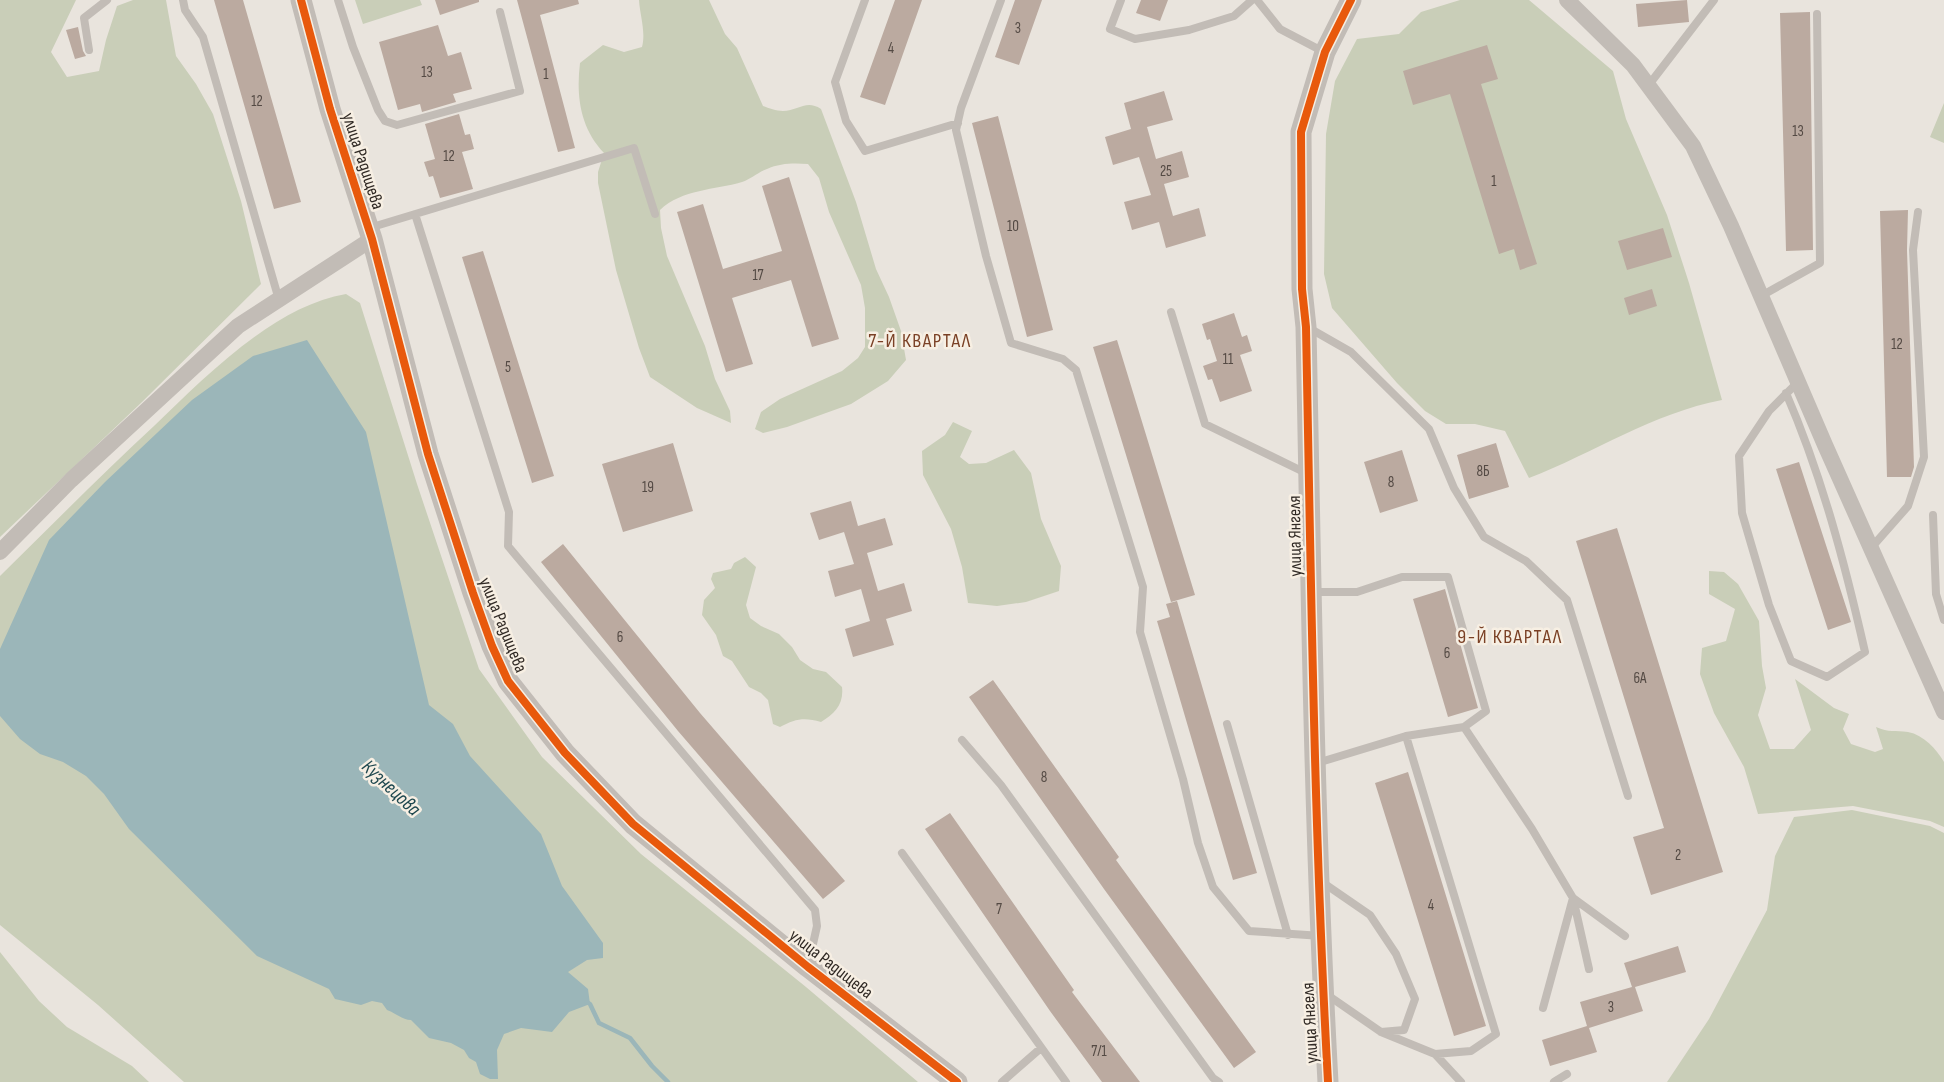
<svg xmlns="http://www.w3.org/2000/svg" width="1944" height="1082" viewBox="0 0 1944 1082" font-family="'Sofia Sans Condensed',sans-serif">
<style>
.green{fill:#c9ceb8}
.water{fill:#9bb6b9}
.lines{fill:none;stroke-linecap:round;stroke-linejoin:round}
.stream{stroke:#9bb6b9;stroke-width:4.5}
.building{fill:#bbaaa0}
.service{stroke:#c2bcb6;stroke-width:8}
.minor{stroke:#c2bcb6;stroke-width:16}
.tertiary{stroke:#c2bcb6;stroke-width:21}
.cycleway-casing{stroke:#f7efe3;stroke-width:11}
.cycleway{stroke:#e8590c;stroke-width:8}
.labels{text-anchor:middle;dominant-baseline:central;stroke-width:5;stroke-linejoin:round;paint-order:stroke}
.number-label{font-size:15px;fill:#544a44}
.street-label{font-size:18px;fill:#312a25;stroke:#f7efe3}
.neighbourhood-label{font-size:20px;letter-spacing:1.5px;fill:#7a4025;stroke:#f7efe3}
.water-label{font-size:20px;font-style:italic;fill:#1f484f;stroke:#f7efe3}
</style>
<rect width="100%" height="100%" fill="#e9e4dd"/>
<path class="green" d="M0,0H76L51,52L67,77L99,71L106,40L117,6L133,0H166L176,56L196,84L213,114L241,201L261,284L142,402L0,537Z
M355,0H420L422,5L363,24Z
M639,0H709L725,34L737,48L763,106C769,108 776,111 783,111C798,111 806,99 821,109L856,202L876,269L889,297L901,331L906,360L888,381L851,404L787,427L763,433L755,429L761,412L780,399L842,371L858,358L865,347V308L861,285L829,212L819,178L808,164C794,163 780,163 767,169C758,172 751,179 742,182C715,190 682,189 660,210L661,228L667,256L705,346L715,379L730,411L731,423L697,408L650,377L639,348L616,270L598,183V172L604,153C580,128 576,96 580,63L603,45L624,52L642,47C646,32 640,16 639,0Z
M1460,0H1529L1613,71L1626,119L1667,215L1689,283L1722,400C1653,413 1594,453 1529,478L1505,431L1475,424H1446L1425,411L1397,383L1332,308L1324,274L1326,134L1335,81L1357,39L1399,34L1421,12Z
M1944,103V143L1930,137Z
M346,294L360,303L417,484L479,669L542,757L641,854L806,987L918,1082H184L98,1005L0,925V576C51,526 101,475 154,426C205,377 274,306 346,294Z
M953,422L972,431L960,457L969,464L986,463L1014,450L1031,473L1041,519L1061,566L1059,591L1026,602L997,606L968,603L962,567L951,529L923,475L922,451L945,435Z
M745,557L756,567L746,605L750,618L761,626L779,634L792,647L800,660L813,669L826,672L842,687C844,704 835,714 821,722C804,717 795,719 780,727L773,724L768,700L761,693L749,687L732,661L723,656L716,635L702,615L704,600L715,588L711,579L713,573L731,569L734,563Z
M1709,571L1724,572L1738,584L1759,621L1762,666L1766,688L1758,715L1770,749H1794L1811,730L1795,679L1834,708L1849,714L1843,729L1851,744L1875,752L1883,749L1876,727C1889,733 1895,730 1908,732C1924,735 1936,749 1944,762V827L1930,821L1853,806L1758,814L1744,767L1714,713L1700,674L1702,648L1726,641L1735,609L1709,594Z
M1852,810L1930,826L1944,833V1082H1667L1709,1019L1767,910L1775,856L1794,817Z
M0,952L39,1001L67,1027L132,1066L149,1082H0Z"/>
<path class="water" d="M307,340L366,432L429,705L453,724L470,756L541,834L562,886L603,943V958L587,960L568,972L588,989L590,1004L569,1012L552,1032L521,1028L504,1034L497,1050L498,1079H490L480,1074L476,1062L469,1058L464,1050L451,1043L429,1038L411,1020C402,1020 396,1013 387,1010L382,1003L372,1001L361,1005L335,999L329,989L257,956L129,829L104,794L86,776L63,762L40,754L20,739L0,716V649L49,540L105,482L192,400L253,356Z"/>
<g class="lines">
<path class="stream" d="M587,1002L590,1004L599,1023L630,1038L652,1066L668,1082"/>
</g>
<path class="building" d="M214,0H243L301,202L274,209Z
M435,0H479V2L440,15Z
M517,0H578L579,4L540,15L575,148L558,152Z
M895,0H922L885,105L860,97Z
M1015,0H1042L1019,65L995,57Z
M1141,0H1168L1160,21L1136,13Z
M1687,0L1689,22L1638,27L1636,4Z
M1810,12L1813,250L1786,251L1780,13Z
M438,25L448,56L461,52L472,89L453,94L456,102L422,112L420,104L398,110L379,42Z
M78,27L83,51L86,56L75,59L66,30Z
M1487,45L1498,79L1481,84L1537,264L1520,270L1514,249L1499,254L1450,94L1413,105L1403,71Z
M1164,91L1173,120L1147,127L1156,159L1182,151L1189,177L1164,184L1173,216L1199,208L1206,236L1166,248L1159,222L1132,230L1124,202L1151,195L1139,157L1113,165L1105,137L1131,129L1124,103Z
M459,114L465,135L470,134L474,149L462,152L473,189L440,198L433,176L429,177L424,162L435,159L425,124Z
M998,116L1053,330L1027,337L972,123Z
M789,177L839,339L812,347L791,280L732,298L753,364L726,372L677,212L703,204L723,269L782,251L762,186Z
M1908,210L1907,250L1914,467L1911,477H1887L1880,211Z
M1663,228L1672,257L1627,270L1618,241Z
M483,251L554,476L532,483L462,257Z
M1652,289L1657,306L1629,315L1624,298Z
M1234,313L1242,337L1247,335L1252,351L1240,355L1252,391L1220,402L1212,379L1208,380L1203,366L1217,361L1210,339L1207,340L1202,324Z
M1117,340L1195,595L1171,602L1093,347Z
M673,443L693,511L623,532L602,464Z
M1496,443L1509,487L1469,499L1457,455Z
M1402,450L1418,501L1380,513L1364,462Z
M1799,462L1851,622L1828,630L1776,469Z
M851,501L858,526L885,518L893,545L867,553L878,591L904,583L912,611L886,619L894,645L853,657L845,629L870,621L861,589L835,597L828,571L854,564L844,532L819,540L810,513Z
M1617,528L1723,872L1651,895L1633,837L1664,828L1576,541Z
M563,544L700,713L845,881L823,899L678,731L541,562Z
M1445,589L1478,708L1448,717L1413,599Z
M1177,601L1257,873L1233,880L1157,621L1170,617L1166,604Z
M993,680L1119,857L1116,860L1256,1052L1234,1068L1104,889L969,697Z
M1408,772L1486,1026L1454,1036L1375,783Z
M950,813L1074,990L1072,992L1140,1082H1102L1050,1011L925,829Z
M1678,946L1686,972L1635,987L1643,1011L1589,1028L1597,1052L1550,1066L1542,1040L1587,1026L1580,1002L1632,987L1624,963Z"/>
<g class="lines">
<path class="service" d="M183,0L185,10L203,37L279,300
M338,0L353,47L378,110L385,121L397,125L520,91L500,12
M865,0L835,82L846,121L865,151L958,123
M1001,0L961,108L956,130L986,256L1011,343L1063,359L1076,370L1143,587L1140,632L1183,779L1198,843L1213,887L1249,931L1322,936
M1121,0L1110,29L1135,39L1189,30L1234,16L1252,0
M1257,0L1280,29L1324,52
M89,50L84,18L107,0
M1648,86L1714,0
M415,214L509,512L508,546L815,910L817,926L808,966
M369,228L634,148L655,214
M1761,296L1820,263L1817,14
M1171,312L1205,424L1308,474
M1309,328L1351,352L1429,429L1454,488L1484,537L1526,561L1567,600L1628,796
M1786,393C1822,476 1845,564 1865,652L1827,677L1791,661L1769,605L1742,513L1739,456L1769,411L1798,382
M1933,515L1936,594L1944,620
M1871,548L1908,506L1924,457L1913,250L1918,212
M1312,592H1357L1402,577H1448L1486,711L1464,727
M1227,724L1288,935
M1406,736L1464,727L1532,829L1573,898L1625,936
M962,740L1001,785L1213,1078L1219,1082
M1317,763L1406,736L1496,1034L1471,1051L1435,1054
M902,853L1066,1082
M1322,882L1370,915L1396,954L1415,999L1404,1030L1381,1032
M1326,994L1381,1032L1435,1054L1461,1082
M1543,1008L1573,898L1589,969
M1002,1082L1041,1048
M1554,1082L1567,1074"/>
<path class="minor" d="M1567,0L1633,65L1693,146L1731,226L1825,445L1944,712
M0,552L71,480L238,326L372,239"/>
<path class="tertiary" d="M301,0L330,109L372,239L428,454L473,593L492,646L508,681L565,753L633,824L808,967L957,1082
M1328,1082C1314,831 1311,578 1306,327L1302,289L1301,132L1325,52L1351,0"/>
<defs>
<path id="cycleway" d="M301,0L330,109L372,239L428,454L473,593L492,646L508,681L565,753L633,824L808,967L957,1082
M1328,1082C1314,831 1311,578 1306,327L1302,289L1301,132L1325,52L1351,0"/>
</defs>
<use href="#cycleway" class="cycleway-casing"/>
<use href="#cycleway" class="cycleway"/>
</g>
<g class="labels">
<g class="number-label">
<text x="1018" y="28">3</text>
<text x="891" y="48">4</text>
<text x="427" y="72">13</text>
<text x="546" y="74">1</text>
<text x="257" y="101">12</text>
<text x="1798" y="131">13</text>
<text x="449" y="156">12</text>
<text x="1166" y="171">25</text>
<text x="1494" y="181">1</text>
<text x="1013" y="226">10</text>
<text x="758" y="275">17</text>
<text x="1897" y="344">12</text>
<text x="1228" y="359">11</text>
<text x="508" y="367">5</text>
<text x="1483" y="471">8Б</text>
<text x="1391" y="482">8</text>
<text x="648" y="487">19</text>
<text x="620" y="637">6</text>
<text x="1447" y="653">6</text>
<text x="1640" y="678">6А</text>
<text x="1044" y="777">8</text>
<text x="1678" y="855">2</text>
<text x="1431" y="905">4</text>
<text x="999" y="909">7</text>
<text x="1611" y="1007">3</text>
<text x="1099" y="1051">7/1</text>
</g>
<g class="street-label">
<text transform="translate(363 161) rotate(72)">улица Радищева</text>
<text transform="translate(1295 536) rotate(-91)">улица Янгеля</text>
<text transform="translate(503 625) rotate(68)">улица Радищева</text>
<text transform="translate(831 964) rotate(38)">улица Радищева</text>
<text transform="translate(1310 1023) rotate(-93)">улица Янгеля</text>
</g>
<g class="neighbourhood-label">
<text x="920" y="341">7-Й КВАРТАЛ</text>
<text x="1510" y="637">9-Й КВАРТАЛ</text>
</g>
<g class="water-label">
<text transform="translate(391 788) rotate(43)">Кузнецова</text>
</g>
</g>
</svg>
